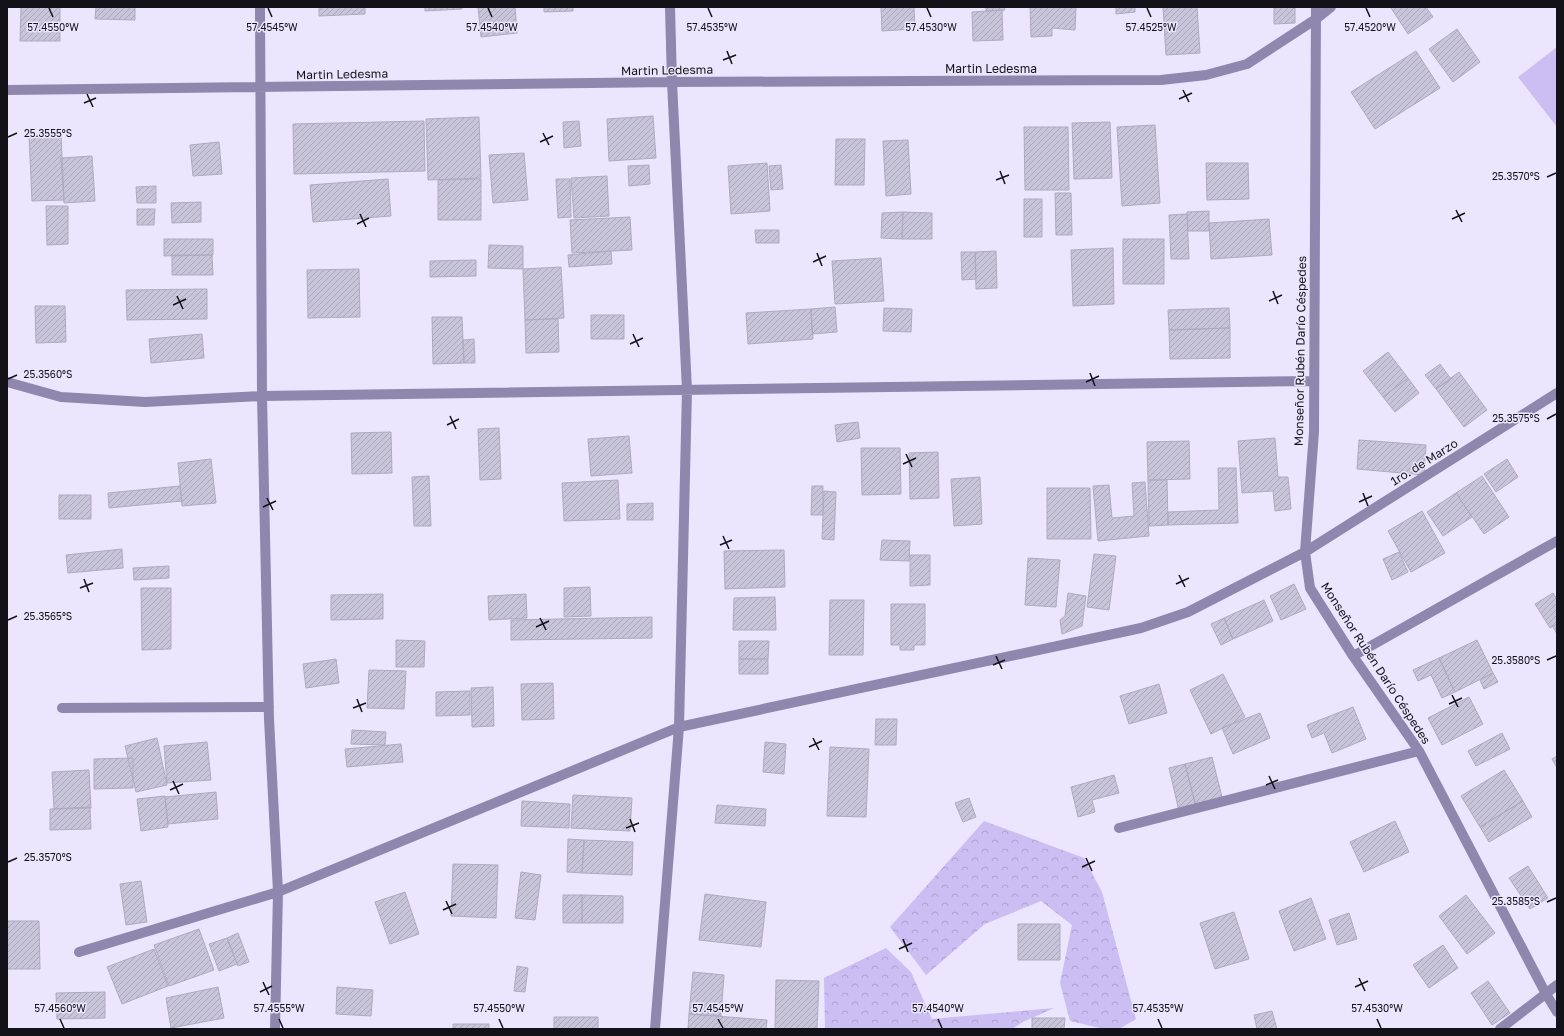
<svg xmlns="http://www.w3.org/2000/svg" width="1564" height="1036" viewBox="0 0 1564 1036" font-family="'Golos Text',sans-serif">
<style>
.grass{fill:#cabef3}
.forest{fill:url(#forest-crowns)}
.building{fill:url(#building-hatch);stroke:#afaac0}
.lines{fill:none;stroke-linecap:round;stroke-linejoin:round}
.minor{stroke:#9087ae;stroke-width:10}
.ticks{fill:none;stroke:#131219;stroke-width:1.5}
.labels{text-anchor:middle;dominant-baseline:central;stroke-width:3;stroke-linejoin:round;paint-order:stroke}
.street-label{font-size:12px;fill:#131219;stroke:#ebe6fd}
.ticks-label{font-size:10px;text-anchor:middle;fill:#131219;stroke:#ebe6fd;stroke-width:3;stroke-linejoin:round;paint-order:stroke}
</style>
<defs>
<pattern id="forest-crowns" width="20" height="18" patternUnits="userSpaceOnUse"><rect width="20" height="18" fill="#cabef3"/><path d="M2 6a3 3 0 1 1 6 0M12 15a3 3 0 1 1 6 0" fill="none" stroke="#ada2d0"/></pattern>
<pattern id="building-hatch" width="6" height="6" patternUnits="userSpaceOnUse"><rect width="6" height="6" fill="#c8c4da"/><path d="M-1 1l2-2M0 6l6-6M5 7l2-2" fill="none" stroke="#aba7ba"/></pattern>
</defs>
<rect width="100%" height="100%" fill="#ebe6fd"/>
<path class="grass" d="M1557,47V127L1518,77Z"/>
<path class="forest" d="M984,821L1084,858L1102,892L1136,1019L1119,1029H1104L1070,1021L1060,983L1072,925L1041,901L985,924L926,975L890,927Z
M886,948L911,972L932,1019L1054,1008L1023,1022L1012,1029H825L824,978Z"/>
<path class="building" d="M21,7H60V41H20Z
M96,7H135V20L95,19Z
M319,7H365V14L319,16Z
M425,7H462V9L425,11Z
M478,7H515L517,33L481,37Z
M544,7H573V11L544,12Z
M881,7H914L915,29L882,31Z
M986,7H1004L1005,10L986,11Z
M1030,7H1076L1075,30L1052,28V36L1031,37Z
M1116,7H1135V12L1116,14Z
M1163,7H1197L1200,53L1166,55Z
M1274,7H1295V23L1274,24Z
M1392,7H1426L1433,17L1408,34L1391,8Z
M1002,10L1003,40L973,41L972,12Z
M1457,29L1480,62L1453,82L1429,49Z
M1416,51L1440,88L1375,129L1351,92Z
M653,116L656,158L609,161L607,119Z
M479,117L481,178L428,180L426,119Z
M424,121L425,171L294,174L293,124Z
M579,121L581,146L564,148L563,122Z
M1110,122L1112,178L1074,179L1072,123Z
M1155,125L1160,203L1122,206L1117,127Z
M1024,127H1068L1069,190H1025Z
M61,134L64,200L32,201L29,136Z
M836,139H865L864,185H835Z
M908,140L911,194L886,196L883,141Z
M219,142L222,174L193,176L190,145Z
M524,153L528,200L493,203L489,155Z
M92,156L95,201L64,203L61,158Z
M767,163L770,211L731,214L728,166Z
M1206,163H1248L1249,199L1207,200Z
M649,165L650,184L629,186L628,166Z
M781,165L783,189L771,190L769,166Z
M607,176L609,216L574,218L571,178Z
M388,179L391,216L313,222L310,185Z
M481,179V220H438V180Z
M556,179H570L571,217L558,218Z
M156,186V203H137L136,187Z
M1055,193H1071L1072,235H1056Z
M1024,199H1042V237H1024Z
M201,202V222L172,223L171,203Z
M46,206H68V244L47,245Z
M137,209H155L154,225H137Z
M1209,211V231H1188L1187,212Z
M903,212L932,213V239H902Z
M903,212L902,239L881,238L882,213Z
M1187,214L1189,259H1171L1169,215Z
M630,217L632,250L572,253L570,220Z
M1269,219L1272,255L1211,259L1209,223Z
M755,230H779V243H756Z
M164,239H213V255L164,256Z
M1123,239H1164V284H1123Z
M489,245L523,246V269L488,268Z
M1113,248L1114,304L1073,306L1071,250Z
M611,251L612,264L569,267L568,255Z
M996,251L997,288L976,289L975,252Z
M961,252H975L976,279L962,280Z
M172,255H212L213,275H172Z
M881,258L884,301L835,304L832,261Z
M476,260V276L430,277V261Z
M561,267L564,318L525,320L523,269Z
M359,269L360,317L308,318L307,270Z
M207,289V319L127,320L126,290Z
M35,306H65L66,342L36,343Z
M835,307L837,332L812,334L811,309Z
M884,308L912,309L911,332L883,331Z
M1229,308L1230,328L1169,330L1168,310Z
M811,309L813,339L748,344L746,313Z
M591,315H624V339H591Z
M432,317H462L464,363L433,364Z
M558,319L559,352L526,353L525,320Z
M1230,328V358L1170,359L1169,330Z
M202,334L204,358L151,363L149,339Z
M474,339L475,363H464L463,340Z
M1388,352L1408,378L1383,397L1363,371Z
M1440,364L1451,379L1436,389L1425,375Z
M1459,372L1487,410L1464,427L1436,389Z
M1408,378L1419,393L1395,412L1383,397Z
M858,422L860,438L837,442L835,425Z
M499,428L501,479L480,480L478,429Z
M391,432L392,473L352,474L351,433Z
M629,436L632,473L591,476L588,439Z
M1275,438L1278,477H1288L1291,509L1275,511L1273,491L1242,493L1238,441Z
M1359,440L1426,445L1424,475L1357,469Z
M1189,441L1190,479L1148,480L1147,442Z
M861,448H900L901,494L862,495Z
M938,452L939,498L910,499L909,453Z
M211,459L216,503L182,506L178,463Z
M1507,459L1518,477L1496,492L1484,474Z
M1218,468H1236L1238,523L1168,525V512L1219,510Z
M429,476L431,526H414L412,477Z
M1482,476L1509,517L1484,534L1456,493Z
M980,477L982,524L954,526L951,479Z
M618,480L620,519L564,521L562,483Z
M1148,480H1167L1168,525L1149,526Z
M1145,482L1149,536L1098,541L1093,486L1109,485L1112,518L1134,516L1132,483Z
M180,486L182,501L109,508L108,493Z
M812,486H823V515H811Z
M1047,488H1090L1091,539H1047Z
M824,491L836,492L834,540L822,539Z
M1456,493L1472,517L1443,536L1427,512Z
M59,495H91V519H59Z
M653,503V520H627V504Z
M1422,511L1445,553L1411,572L1388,531Z
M882,540L910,541L909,561L880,560Z
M122,549L123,568L68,573L66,555Z
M784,550L785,587L725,589L724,551Z
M1399,552L1408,572L1392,580L1383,559Z
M1094,554L1116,556L1109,610L1087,607Z
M910,555H930V585L910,586Z
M1028,558L1060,560L1056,607L1025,605Z
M169,566V578L134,580L133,568Z
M1294,584L1306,609L1281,620L1270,596Z
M590,587L591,616L564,617V588Z
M141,588H171V649L142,650Z
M1068,593L1086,596L1082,626L1062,634L1060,620L1065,616Z
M1553,593L1557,599V624L1550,628L1535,604Z
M383,594V619L331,620V595Z
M526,594L527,618L489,620L488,596Z
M775,597L776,630H733L734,598Z
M830,600H864L863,655H829Z
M1264,600L1273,621L1233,639L1224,618Z
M891,604H925V645H914V650H900V645H891Z
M652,617V638L511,640V620Z
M1224,618L1233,639L1221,645L1211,624Z
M1557,624V634L1553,627Z
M396,640L425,641L424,667H396Z
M1477,640L1493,673L1455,692L1439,658Z
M739,641H769L768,659H739Z
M1439,658L1455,692L1442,698L1431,675L1418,681L1413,670Z
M336,659L339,683L306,688L303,664Z
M739,659H768V674H739Z
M369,670L406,671L404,709L367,708Z
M1493,673L1498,682L1484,689L1480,680Z
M1223,674L1245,717L1211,734L1190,690Z
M553,683L554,719L522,720L521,684Z
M1159,684L1167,713L1129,724L1120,696Z
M493,687L494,726L472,727L471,688Z
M470,691V715L436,716V692Z
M1469,697L1483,724L1442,745L1428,718Z
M1353,707L1366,739L1332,753L1324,733L1312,738L1307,725Z
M1260,713L1270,738L1233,754L1222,728Z
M876,719H897L896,745H875Z
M352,730L386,732L385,745L351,744Z
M1502,733L1510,749L1476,766L1468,751Z
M157,738L167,785L136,792L125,746Z
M207,742L211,780L167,783L164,746Z
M765,742L786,744L784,774L763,772Z
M401,744L403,762L347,767L345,749Z
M830,747L869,749L866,817L827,816Z
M1557,756V768L1552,759Z
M1212,757L1223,801L1196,807L1185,764Z
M133,758V788L94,789V759Z
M1185,764L1196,807L1179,811L1169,768Z
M89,770L91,808L54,809L52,772Z
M1504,770L1523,801L1480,827L1461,796Z
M1114,775L1119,793L1092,800L1095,812L1078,817L1071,787Z
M216,792L218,819L168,824L165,797Z
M573,795L632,798L630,831L571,828Z
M165,796L168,827L141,831L137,799Z
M969,798L976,817L963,822L955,803Z
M522,801L570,804L569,828L521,826Z
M1523,801L1532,817L1489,842L1480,827Z
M717,805L766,809L765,826L715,823Z
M90,807L91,829L50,830V809Z
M1395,821L1409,852L1364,872L1350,842Z
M568,839L584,840L582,873L567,872Z
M584,840L633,842L632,875L582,873Z
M453,864L498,865L496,918L451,916Z
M1528,866L1548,898L1530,909L1509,878Z
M521,872L541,875L535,920L515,918Z
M141,881L147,922L126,925L120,884Z
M405,892L419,934L390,944L375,902Z
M705,894L766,902L761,947L699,940Z
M563,895H582V923H563Z
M582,895L623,896V923H582Z
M1466,895L1495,933L1467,954L1439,916Z
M1311,898L1326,939L1294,951L1279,911Z
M1234,912L1249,959L1215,969L1200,923Z
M1349,913L1357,939L1337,945L1329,920Z
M7,921H39L40,969H7Z
M1018,924H1060V960H1018Z
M199,929L214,970L169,986L154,945Z
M238,933L249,962L238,966L227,938Z
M227,938L237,964L219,971L209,944Z
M1443,945L1458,968L1429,988L1413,965Z
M154,949L168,986L122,1004L107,967Z
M517,966L528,968L525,992L514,991Z
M693,972L724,975L721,1016L689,1014Z
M776,980L819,981L817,1029H775Z
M1488,981L1510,1013L1492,1025L1471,993Z
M218,987L224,1018L171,1028L166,998Z
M337,987L373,990L371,1016L336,1014Z
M105,992V1018L57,1019L56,993Z
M1272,1011L1277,1029H1257L1254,1015Z
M689,1014L767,1020L766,1029H688Z
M554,1017H598V1029H554Z
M1032,1018H1065L1064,1029H1032Z
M453,1024H489V1029H453Z"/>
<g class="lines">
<path class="minor" d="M260,7L262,396L269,719L278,892L275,1029
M1316,7L1314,432L1305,552L1310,588L1353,656L1419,751L1546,994L1557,1012
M7,90L672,82L1161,80L1206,75L1247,64L1316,19L1331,7
M7,382L61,397L145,402L262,396L1313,381
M1353,656L1557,541
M62,708L269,707
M1119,828L1419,751
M79,952L278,892L679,727L1141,628L1188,612L1305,552L1557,393
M655,1029L679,727L687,390L672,82L670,7
M1500,1029L1557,985"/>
</g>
<path class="ticks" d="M49,8L53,17M268,8L272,17M488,8L492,17M708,8L712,17M927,8L931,17M1147,8L1151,17M1366,8L1370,17M727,51L732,64M723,60L736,55M1183,90L1189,102M87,94L93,107M1179,99L1192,93M84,103L96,98M543,133L549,145M8,137L17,133M540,142L553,136M1000,171L1005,184M1547,177L1556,173M996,180L1009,175M1456,210L1462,222M360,214L366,227M1452,219L1465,213M357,224L369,218M817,253L822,266M813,262L826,256M1273,291L1278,304M177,296L183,309M1269,301L1282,295M173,305L186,299M633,334L639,347M630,344L643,338M1090,373L1095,386M8,379L17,375M1086,382L1099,376M450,416L456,429M1547,419L1556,414M447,425L459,419M906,454L912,467M903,464L916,458M1363,493L1368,506M267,498L273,510M1359,502L1372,496M263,507L276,501M723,536L729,549M720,545L732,540M1179,575L1185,587M84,579L89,592M1176,584L1189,578M80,588L93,583M540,618L546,630M8,620L17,616M536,627L549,621M996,656L1002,669M1547,660L1556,656M993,665L1005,660M1452,695L1458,707M357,699L362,712M1449,704L1462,698M353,708L366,703M813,738L819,750M809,747L822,741M1269,776L1275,789M173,781L179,794M1266,785L1278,780M170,790L183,784M630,819L635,832M626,828L639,823M1086,858L1092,871M8,862L17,858M1082,867L1095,861M446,901L452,914M1547,902L1556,898M443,910L456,904M903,939L908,952M899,949L912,943M1359,978L1365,991M263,982L269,995M1355,987L1368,981M260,992L272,986M60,1019L64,1028M279,1019L283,1028M499,1019L503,1028M718,1019L723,1028M938,1019L942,1028M1158,1019L1162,1028M1377,1019L1381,1028"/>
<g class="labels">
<g class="street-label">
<text x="991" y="68">Martin Ledesma</text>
<text transform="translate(667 70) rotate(-1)">Martin Ledesma</text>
<text transform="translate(342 74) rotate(-1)">Martin Ledesma</text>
<text transform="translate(1300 351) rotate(-89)">Monseñor Rubén Darío Céspedes</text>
<text transform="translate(1424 462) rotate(-32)">1ro. de Marzo</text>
<text transform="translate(1376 663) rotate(57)">Monseñor Rubén Darío Céspedes</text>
</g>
</g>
<g class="ticks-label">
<text x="53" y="31">57.4550°W</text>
<text x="272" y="31">57.4545°W</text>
<text x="492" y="31">57.4540°W</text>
<text x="712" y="31">57.4535°W</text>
<text x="931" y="31">57.4530°W</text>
<text x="1370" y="31">57.4520°W</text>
<text x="1151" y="31">57.4525°W</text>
<text x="48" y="137">25.3555°S</text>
<text x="1516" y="180">25.3570°S</text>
<text x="48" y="378">25.3560°S</text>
<text x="1516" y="422">25.3575°S</text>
<text x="48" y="620">25.3565°S</text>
<text x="1516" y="664">25.3580°S</text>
<text x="48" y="861">25.3570°S</text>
<text x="1516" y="905">25.3585°S</text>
<text x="60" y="1012">57.4560°W</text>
<text x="279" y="1012">57.4555°W</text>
<text x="499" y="1012">57.4550°W</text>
<text x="718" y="1012">57.4545°W</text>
<text x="938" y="1012">57.4540°W</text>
<text x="1158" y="1012">57.4535°W</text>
<text x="1377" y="1012">57.4530°W</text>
</g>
<rect width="1564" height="1036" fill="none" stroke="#131219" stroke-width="16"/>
</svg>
